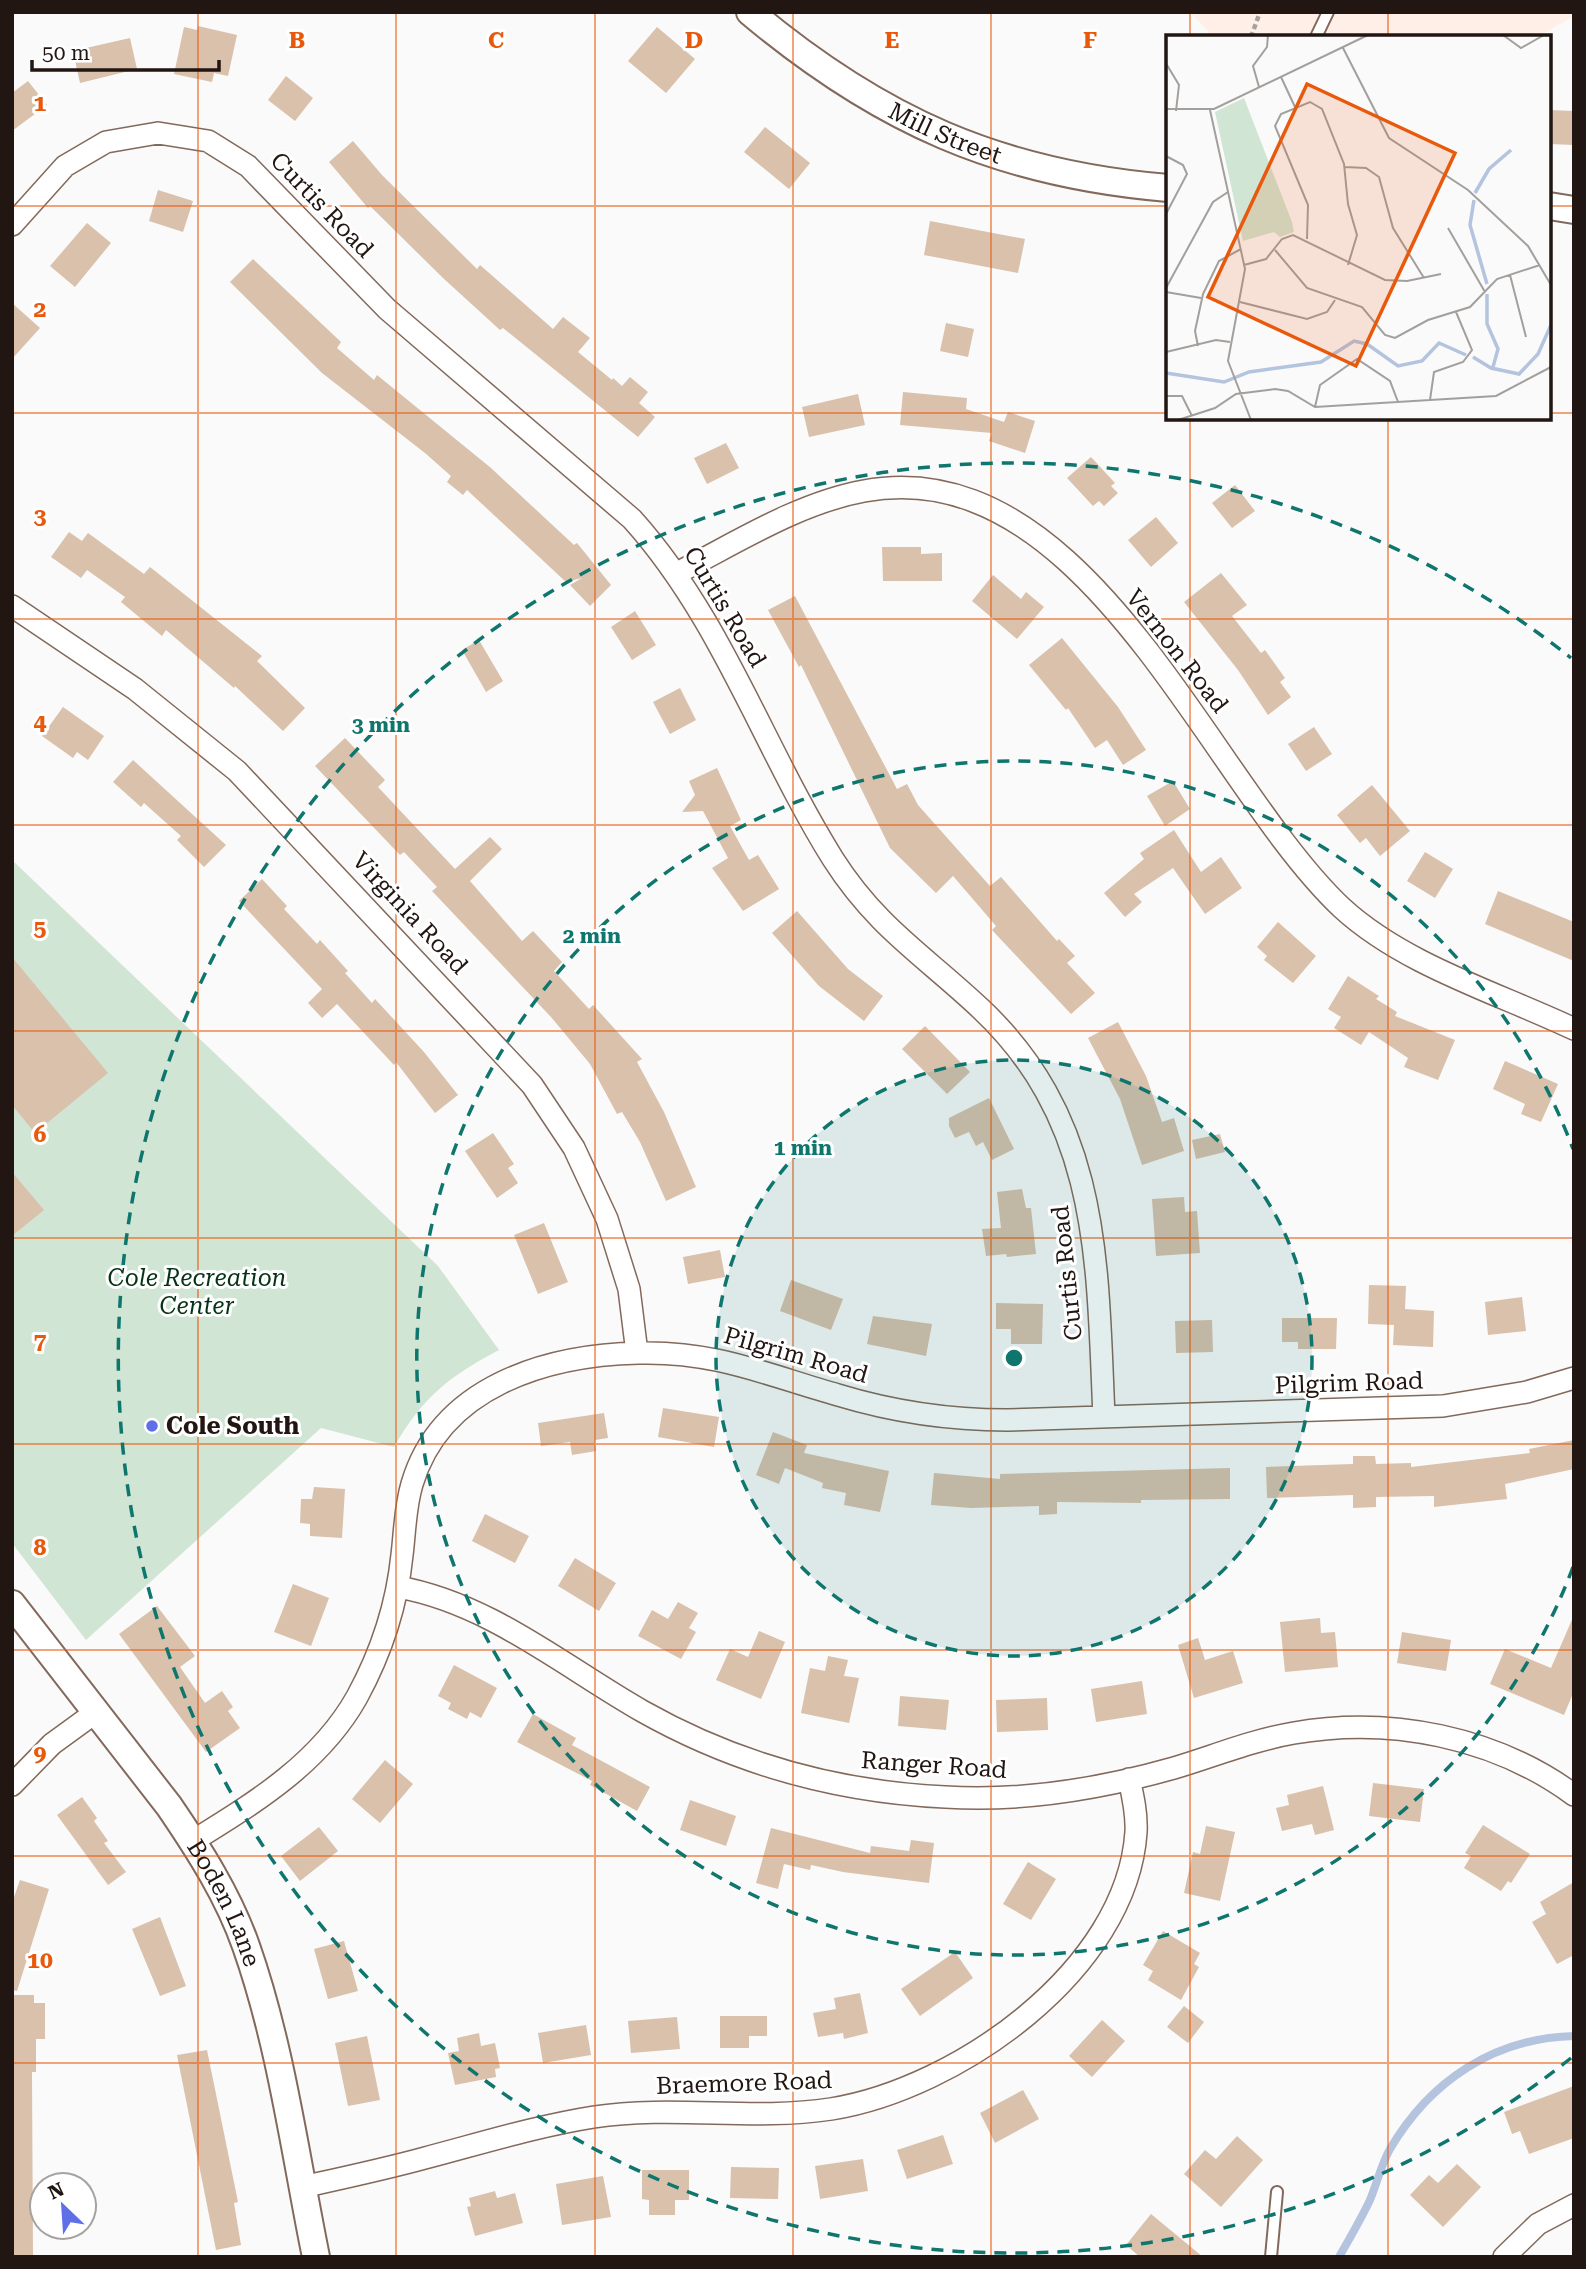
<svg xmlns="http://www.w3.org/2000/svg" width="1586" height="2269" viewBox="0 0 1586 2269" font-family="'Roboto Serif',serif">
<style>
.built{fill:#ffefe7}
.green{fill:#d0e5d3}
.lines{fill:none;stroke-linecap:round;stroke-linejoin:round}
.stream{stroke:#b4c3de;stroke-width:8}
.building{fill:#d9c1ac}
.service-casing{stroke:#83695b;stroke-width:14}
.minor-casing{stroke:#83695b;stroke-width:24}
.tertiary-casing{stroke:#83695b;stroke-width:30}
.path{stroke:#a5a19f;stroke-width:4.5;stroke-dasharray:5 3.5;stroke-linecap:butt}
.service{stroke:#fff;stroke-width:10}
.minor{stroke:#fff;stroke-width:21}
.tertiary{stroke:#fff;stroke-width:26}
.grid{fill:none;stroke:#e8590c;stroke-width:2;stroke-opacity:0.55}
.ring{fill:none;stroke:#0f766e;stroke-width:3.5;stroke-dasharray:12 9}
.poi-dot{fill:#5e6fe7;stroke:#fff;stroke-width:2.5}
.labels{text-anchor:middle;dominant-baseline:central;stroke-width:6;stroke-linejoin:round;paint-order:stroke}
.street-label{font-size:24px;fill:#211611;stroke:#fff}
.park-label{font-size:24px;font-style:italic;fill:#063315;stroke:#fff}
.poi-label{font-size:24px;font-weight:bold;fill:#211611;stroke:#fff;text-anchor:start}
.inset-river{fill:none;stroke:#b4c3de;stroke-width:3.5}
.inset-road{fill:none;stroke:#a39f9d;stroke-width:2}
.view{fill:#e8590c;fill-opacity:0.15;stroke:#e8590c;stroke-width:3.5}
.inset-edge{fill:none;stroke:#211611;stroke-width:3.5}
.grid-label{font-size:23px;text-anchor:middle;font-weight:bold;fill:#e8590c;stroke:#fff;stroke-width:6;stroke-linejoin:round;paint-order:stroke}
.centre{fill:#0f766e;stroke:#fff;stroke-width:3.5}
.ring-label{font-size:21px;text-anchor:middle;font-weight:bold;fill:#0f766e;stroke:#fff;stroke-width:6;stroke-linejoin:round;paint-order:stroke}
</style>
<rect width="100%" height="100%" fill="#fafafa"/>
<path class="built" d="M1190,12H1574V16L1537,37H1213Z"/>
<path class="green" d="M12,860L438,1266L499,1350C448,1377 423,1397 394,1447L321,1428L86,1640L12,1543Z"/>
<g class="lines">
<path class="stream" d="M1339,2257C1350,2238 1361,2219 1370,2200C1377,2183 1381,2165 1390,2149C1430,2081 1494,2038 1574,2036"/>
</g>
<path class="building" d="M198,26L237,35L228,76L214,73L212,82L174,74L184,27L197,30Z
M657,27L695,59L666,93L628,61Z
M130,38L137,69L80,83L73,51Z
M286,76L313,98L295,121L268,100Z
M28,81L47,105L12,131V93Z
M1549,110L1574,111V145L1549,144Z
M765,127L810,163L789,189L744,152Z
M353,141L382,175L477,269L480,265L553,329L563,317L590,338L578,352L612,380L613,378L622,386L630,377L648,392L639,403L655,417L638,437L503,328L500,330L443,278L370,206L368,208L329,162Z
M158,190L193,201L183,232L149,221Z
M930,221L1025,239L1018,273L924,255Z
M87,223L111,243L75,287L50,266Z
M253,259L341,342L337,348L374,380L377,375L491,468L574,545L577,543L611,585L590,606L570,585L582,578L566,582L467,490L463,495L447,482L451,476L425,453L322,373L230,282Z
M12,303L40,328L12,359Z
M946,323L974,329L968,357L940,351Z
M903,392L967,398L966,409L1004,422L1008,412L1035,421L1025,453L989,441L992,433L900,425Z
M858,394L865,425L809,437L802,407Z
M726,443L739,468L707,484L694,458Z
M1091,457L1115,483L1111,486L1118,493L1104,506L1099,501L1093,506L1067,478Z
M1235,485L1255,511L1232,528L1212,503Z
M1156,517L1178,543L1151,567L1128,540Z
M69,532L82,541L88,533L144,574L150,567L262,656L257,661L305,708L283,731L235,686L234,688L166,630L162,636L121,602L125,597L87,570L81,578L51,557Z
M882,547H921V554L942,553V581H883Z
M1221,573L1247,605L1232,616L1261,653L1265,650L1285,678L1280,682L1291,697L1268,715L1238,670L1184,602Z
M993,575L1021,599L1026,592L1044,607L1017,639L972,601Z
M795,596L897,789L907,784L918,805L990,886L1001,877L1057,941L1059,939L1075,956L1067,963L1095,993L1071,1014L992,930L996,926L953,876L936,893L890,848L801,665L799,667L768,610Z
M635,611L656,645L632,660L611,627Z
M1062,638L1118,707L1146,750L1123,765L1107,740L1095,748L1068,708L1066,710L1029,665Z
M479,640L503,681L486,692L462,650Z
M680,688L696,720L670,734L653,702Z
M63,707L104,736L88,760L77,752L73,758L42,736Z
M1314,727L1332,754L1306,771L1288,744Z
M345,738L385,780L378,787L455,869L490,837L502,849L470,881L522,941L533,931L562,962L554,971L589,1009L593,1005L642,1059L637,1062L664,1112L696,1187L666,1201L640,1142L622,1112L617,1114L590,1064L551,1017L432,891L437,887L404,852L400,855L315,766Z
M133,760L226,845L204,867L177,840L181,836L144,803L141,807L113,782Z
M717,768L741,820L730,826L749,860L758,855L779,889L743,911L712,868L728,858L703,811L682,812L695,795L689,781Z
M1173,781L1190,809L1165,826L1147,796Z
M1372,785L1410,831L1380,856L1366,838L1360,843L1337,815Z
M1174,830L1201,872L1221,857L1242,888L1205,914L1173,868L1134,894L1142,902L1125,917L1104,893L1144,859L1140,853Z
M1425,852L1453,869L1435,898L1407,881Z
M262,879L287,906L284,909L317,944L320,940L348,971L345,973L372,1003L375,999L424,1052L458,1095L435,1113L396,1062L394,1065L337,1004L322,1018L308,1003L322,989L239,901Z
M1498,891L1574,922V961L1485,924Z
M797,911L848,969L883,996L864,1021L819,986L772,933Z
M1278,922L1316,956L1293,983L1264,960L1267,956L1257,947Z
M12,957L108,1073L35,1133L12,1105Z
M1348,976L1379,996L1376,999L1397,1012L1395,1016L1455,1040L1438,1080L1404,1067L1408,1058L1369,1032L1361,1045L1334,1028L1341,1017L1328,1009Z
M1118,1022L1146,1076L1162,1122L1174,1118L1184,1151L1142,1165L1120,1099L1088,1038Z
M925,1026L970,1072L947,1094L902,1049Z
M1505,1061L1558,1084L1541,1122L1521,1114L1525,1104L1493,1089Z
M989,1098L1014,1149L992,1160L983,1142L976,1146L969,1132L955,1138L949,1126V1118Z
M493,1133L514,1164L508,1168L518,1183L497,1198L465,1151Z
M1220,1134L1225,1152L1196,1159L1192,1140Z
M12,1172L44,1210L12,1236Z
M1022,1189L1026,1208H1031L1036,1254L1007,1257L1006,1254L986,1256L982,1229L1001,1228L997,1192Z
M1184,1197L1185,1212L1197,1211L1200,1253L1156,1256L1152,1199Z
M544,1223L568,1282L538,1294L514,1235Z
M720,1250L725,1277L688,1284L683,1257Z
M791,1280L843,1299L831,1330L780,1311Z
M1369,1285L1406,1286L1405,1309L1434,1311L1433,1347L1393,1345L1394,1325L1368,1324Z
M1522,1297L1526,1331L1488,1335L1485,1302Z
M996,1303L1043,1304L1042,1344H1011V1329H996Z
M873,1316L932,1324L926,1356L867,1344Z
M1282,1318H1337L1336,1349H1298V1342H1282Z
M1212,1320L1213,1352L1176,1353L1175,1321Z
M663,1408L719,1417L714,1447L658,1437Z
M604,1413L608,1438L595,1440L596,1451L572,1455L570,1442L541,1446L538,1423Z
M773,1432L807,1445L804,1453L889,1471L880,1512L844,1505L846,1493L822,1488L823,1483L785,1468L779,1484L756,1475Z
M1574,1440V1469L1505,1484L1507,1499L1434,1507V1496L1376,1497V1507L1353,1508V1495L1267,1498L1266,1467L1353,1464V1456H1375L1376,1464L1411,1463V1467L1530,1453L1529,1449Z
M1230,1468V1499L1141,1500V1503L1057,1502V1514L1039,1515V1506L971,1508L931,1505L934,1473L1000,1479V1474Z
M314,1487L345,1489L342,1538L310,1536V1524L300,1523L301,1499H312Z
M485,1514L529,1536L515,1563L472,1541Z
M575,1558L616,1583L599,1611L558,1586Z
M293,1584L329,1598L311,1646L274,1632Z
M678,1602L698,1613L689,1628L696,1632L681,1659L638,1636L652,1610L668,1619Z
M157,1606L195,1656L180,1667L205,1703L222,1691L233,1707L228,1711L240,1728L206,1752L119,1634Z
M1574,1615V1691L1564,1715L1490,1684L1505,1649L1551,1668Z
M1320,1618L1321,1633L1335,1632L1338,1667L1285,1672L1280,1622Z
M759,1631L785,1642L761,1699L716,1680L730,1649L748,1657Z
M1402,1632L1451,1640L1446,1671L1397,1663Z
M1198,1638L1205,1660L1233,1651L1243,1683L1194,1698L1178,1645Z
M828,1656L848,1660L844,1676L859,1678L849,1723L801,1713L810,1668L825,1671Z
M454,1665L497,1688L481,1718L470,1712L467,1719L448,1709L451,1703L438,1696Z
M1142,1681L1147,1714L1096,1722L1091,1689Z
M900,1696L949,1700L946,1730L898,1726Z
M1047,1698L1048,1730L997,1732L996,1700Z
M533,1714L576,1738L572,1745L650,1787L637,1811L590,1785L592,1781L517,1742Z
M385,1760L413,1784L380,1823L352,1799Z
M1373,1783L1424,1789L1420,1822L1369,1816Z
M1323,1786L1334,1830L1315,1835L1312,1824L1282,1831L1276,1808L1289,1805L1287,1795Z
M82,1797L97,1818L94,1821L108,1841L104,1843L126,1872L108,1885L57,1815Z
M690,1800L736,1816L726,1846L680,1830Z
M1483,1825L1530,1854L1511,1883L1508,1881L1501,1891L1464,1868L1471,1856L1465,1853Z
M1206,1826L1235,1832L1220,1901L1184,1893L1193,1852L1200,1854Z
M319,1827L338,1851L300,1881L281,1856Z
M771,1828L870,1853L871,1846L909,1851L911,1840L934,1843L929,1883L843,1872L811,1865L810,1870L784,1864L778,1889L756,1883Z
M1028,1862L1056,1879L1031,1920L1003,1904Z
M20,1880L49,1889L17,1991L12,1990V1903Z
M1574,1882V1955L1557,1964L1532,1922L1546,1914L1540,1902Z
M160,1917L186,1986L160,1996L132,1929Z
M1163,1931L1200,1953L1194,1964L1199,1967L1181,2000L1148,1980L1153,1971L1143,1965Z
M344,1941L358,1991L328,1999L314,1949Z
M955,1952L973,1978L920,2016L901,1989Z
M860,1993L868,2033L844,2039L843,2033L818,2037L813,2013L836,2009L834,1998Z
M12,1995H34V2003H45V2039H36V2072H32L33,2257H12Z
M1184,2006L1204,2022L1188,2043L1167,2027Z
M720,2016H767V2036H749V2048H720Z
M677,2017L680,2049L631,2053L628,2021Z
M1102,2020L1125,2041L1092,2077L1069,2056Z
M586,2025L591,2055L543,2063L538,2033Z
M479,2033L481,2046L495,2043L500,2068L495,2069L496,2077L455,2085L448,2053L459,2051L457,2038Z
M367,2036L380,2100L348,2106L335,2043Z
M207,2050L238,2202L234,2203L241,2245L216,2250L177,2055Z
M1574,2086V2138L1529,2154L1520,2131L1512,2134L1504,2112Z
M1023,2090L1039,2119L995,2143L980,2113Z
M943,2135L953,2164L907,2179L897,2150Z
M1237,2136L1263,2160L1221,2207L1184,2174L1205,2150L1216,2159Z
M863,2159L868,2191L820,2199L815,2166Z
M1457,2164L1481,2187L1443,2227L1410,2195L1429,2175L1438,2183Z
M731,2167L779,2168L778,2199L730,2198Z
M642,2170H689V2200H675V2215H649V2200L642,2199Z
M603,2176L611,2217L562,2225L556,2184Z
M495,2191L497,2198L515,2193L523,2223L475,2236L467,2207L471,2206L469,2198Z
M1151,2214L1203,2257H1140L1126,2245Z"/>
<g class="lines">
<defs>
<path id="service" d="M1316,37L1328,12
M1271,2257L1277,2192"/>
<path id="minor" d="M12,225L65,166L106,142L158,133L208,141L248,166L387,309L632,519C722,619 763,747 833,859C877,928 925,956 981,1009C1102,1123 1097,1265 1104,1417
M677,573C736,543 798,503 864,491C1088,450 1209,783 1342,908C1404,965 1498,993 1574,1029
M12,606L135,689L237,771L532,1085L574,1148L607,1219L629,1289L637,1353
M398,1587C489,1603 563,1666 642,1711C736,1764 838,1792 945,1797C1023,1802 1100,1789 1174,1768C1214,1756 1253,1740 1294,1733C1390,1716 1495,1737 1574,1795
M12,1785L52,1744L96,1712
M193,1841C256,1802 320,1763 357,1697C381,1653 397,1604 402,1555C405,1531 405,1507 412,1484C441,1386 547,1355 639,1353C716,1351 767,1375 838,1395C894,1412 949,1420 1007,1420L1443,1406L1527,1392L1574,1378
M302,2187C343,2178 385,2169 425,2158C482,2143 537,2126 594,2117C673,2105 753,2121 831,2109C957,2089 1127,1970 1136,1832C1137,1814 1133,1796 1129,1779
M1504,2257L1538,2224L1574,2205"/>
<g id="tertiary">
<path id="s1" d="M750,12C879,120 999,174 1168,188"/>
<path d="M1549,206L1574,210"/>
<path id="s2" d="M12,1604L169,1806C199,1850 228,1895 246,1946C281,2045 295,2154 316,2257"/>
</g>
</defs>
<use href="#service" class="service-casing"/>
<use href="#minor" class="minor-casing"/>
<use href="#tertiary" class="tertiary-casing"/>
<path class="path" d="M1251,37L1260,12"/>
<use href="#service" class="service"/>
<use href="#minor" class="minor"/>
<use href="#tertiary" class="tertiary"/>
</g>
<path class="grid" d="M198,12V2257M396,12V2257M595,12V2257M793,12V2257M991,12V2257M1190,12V37M1388,12V37M12,206H1168M1549,206H1574M12,413H1168M1549,413H1574M1190,418V2257M1388,418V2257M12,619H1574M12,825H1574M12,1031H1574M12,1238H1574M12,1444H1574M12,1650H1574M12,1856H1574M12,2063H1574"/>
<circle cx="1014" cy="1358" r="298" fill="#0f766e" fill-opacity=".12"/>
<g class="ring">
<circle cx="1014" cy="1358" r="298"/>
<path d="M1573 1567A597 597 0 1 1 1573 1149"/>
<path d="M1571 2058A895 895 0 1 1 1571 658"/>
</g>
<circle class="poi-dot" cx="152" cy="1426" r="7"/>
<g class="labels">
<g class="street-label">
<text stroke="none"><textPath href="#s1" startOffset="231">Mill Street</textPath></text>
<text transform="translate(322 205) rotate(46)">Curtis Road</text>
<text transform="translate(725 607) rotate(59)">Curtis Road</text>
<text transform="translate(1177 651) rotate(52)">Vernon Road</text>
<text transform="translate(410 913) rotate(47)">Virginia Road</text>
<text transform="translate(1067 1273) rotate(-96)">Curtis Road</text>
<text transform="translate(796 1355) rotate(16)">Pilgrim Road</text>
<text transform="translate(1349 1383) rotate(-2)">Pilgrim Road</text>
<text transform="translate(934 1765) rotate(4)">Ranger Road</text>
<text stroke="none"><textPath href="#s2" startOffset="368">Boden Lane</textPath></text>
<text transform="translate(744 2083) rotate(-2)">Braemore Road</text>
</g>
<g class="park-label">
<text x="197" y="1278">Cole Recreation<tspan x="197" dy="28">Center</tspan></text>
</g>
<g class="poi-label">
<text x="166" y="1426">Cole South</text>
</g>
</g>
<g transform="translate(1166 35)">
<rect width="385" height="385" fill="#fafafa"/>
<path d="M78,63L126,187L128,197L114,202L108,197L77,206L49,77Z" fill="#d0e5d3"/>
<path class="inset-river" d="M309,158L323,134L345,115M308,165L304,190L321,249M321,259V289L332,314L327,332M307,322L325,333L353,339L372,319L385,290M0,338L58,347L83,337L155,327L188,306L201,309L232,331L256,326L273,308L300,320"/>
<path class="inset-road" d="M337,0L355,13L378,0M177,13L223,103L302,155L362,211L385,250M1,30L13,50L10,76M115,42L129,72M93,52L87,31L101,12L102,0M0,74H48L202,0M44,75L79,234L62,326L85,385M0,121L17,130L21,139L0,179M179,132L200,133L213,142L227,193L258,243M282,193L319,257M141,204L142,170L109,91L115,79L144,67L156,74L178,129L182,169L191,200L182,230M109,215L141,253L196,272L219,300L229,303L262,285L304,272L331,244L374,230M78,230L100,224L116,204L127,200L219,245L241,246L275,239M344,240L360,302M0,253L47,167L62,157M0,257L35,263M74,267L141,284L161,277L169,265M32,311L29,296L37,259L53,226L75,214M0,317L50,305L64,307M0,361H16L26,381M264,365L268,337L297,327L306,315L290,277M149,372L154,350L191,324L224,346L232,367M12,385L49,373L70,359L109,354L122,356L149,372L330,361L385,332"/>
<path class="view" d="M141,49L289,118L190,331L42,262Z"/>
<rect width="385" height="385" class="inset-edge"/>
</g>
<g class="grid-label">
<text x="297" y="48">B</text>
<text x="496" y="48">C</text>
<text x="694" y="48">D</text>
<text x="892" y="48">E</text>
<text x="1090" y="48">F</text>
<text x="40" y="111">1</text>
<text x="40" y="317">2</text>
<text x="40" y="524">3</text>
<text x="40" y="730">4</text>
<text x="40" y="936">5</text>
<text x="40" y="1142">6</text>
<text x="40" y="1349">7</text>
<text x="40" y="1555">8</text>
<text x="40" y="1761">9</text>
<text x="40" y="1968">10</text>
</g>
<circle cx="1014" cy="1358" r="10" class="centre"/>
<g class="ring-label">
<text x="381" y="732">3 min</text>
<text x="592" y="943">2 min</text>
<text x="803" y="1155">1 min</text>
</g>
<rect width="1586" height="2269" fill="none" stroke="#211611" stroke-width="28"/>
<g transform="translate(63 2206) rotate(335)"><circle r="33" fill="#ffffff" stroke="#a6a2a0" stroke-width="2"/>
<path d="M0-5L12 26L0 18L-12 26Z" fill="#5e6fe7"/>
<text y="-10" font-size="19" font-weight="bold" text-anchor="middle" fill="#211611">N</text>
</g>
<path d="M32 60v10h187v-10" fill="none" stroke="#211611" stroke-width="3.5"/>
<text x="42" y="60" font-size="21" fill="#211611" stroke="#ffffff" stroke-width="5" paint-order="stroke">50 m</text>
</svg>
